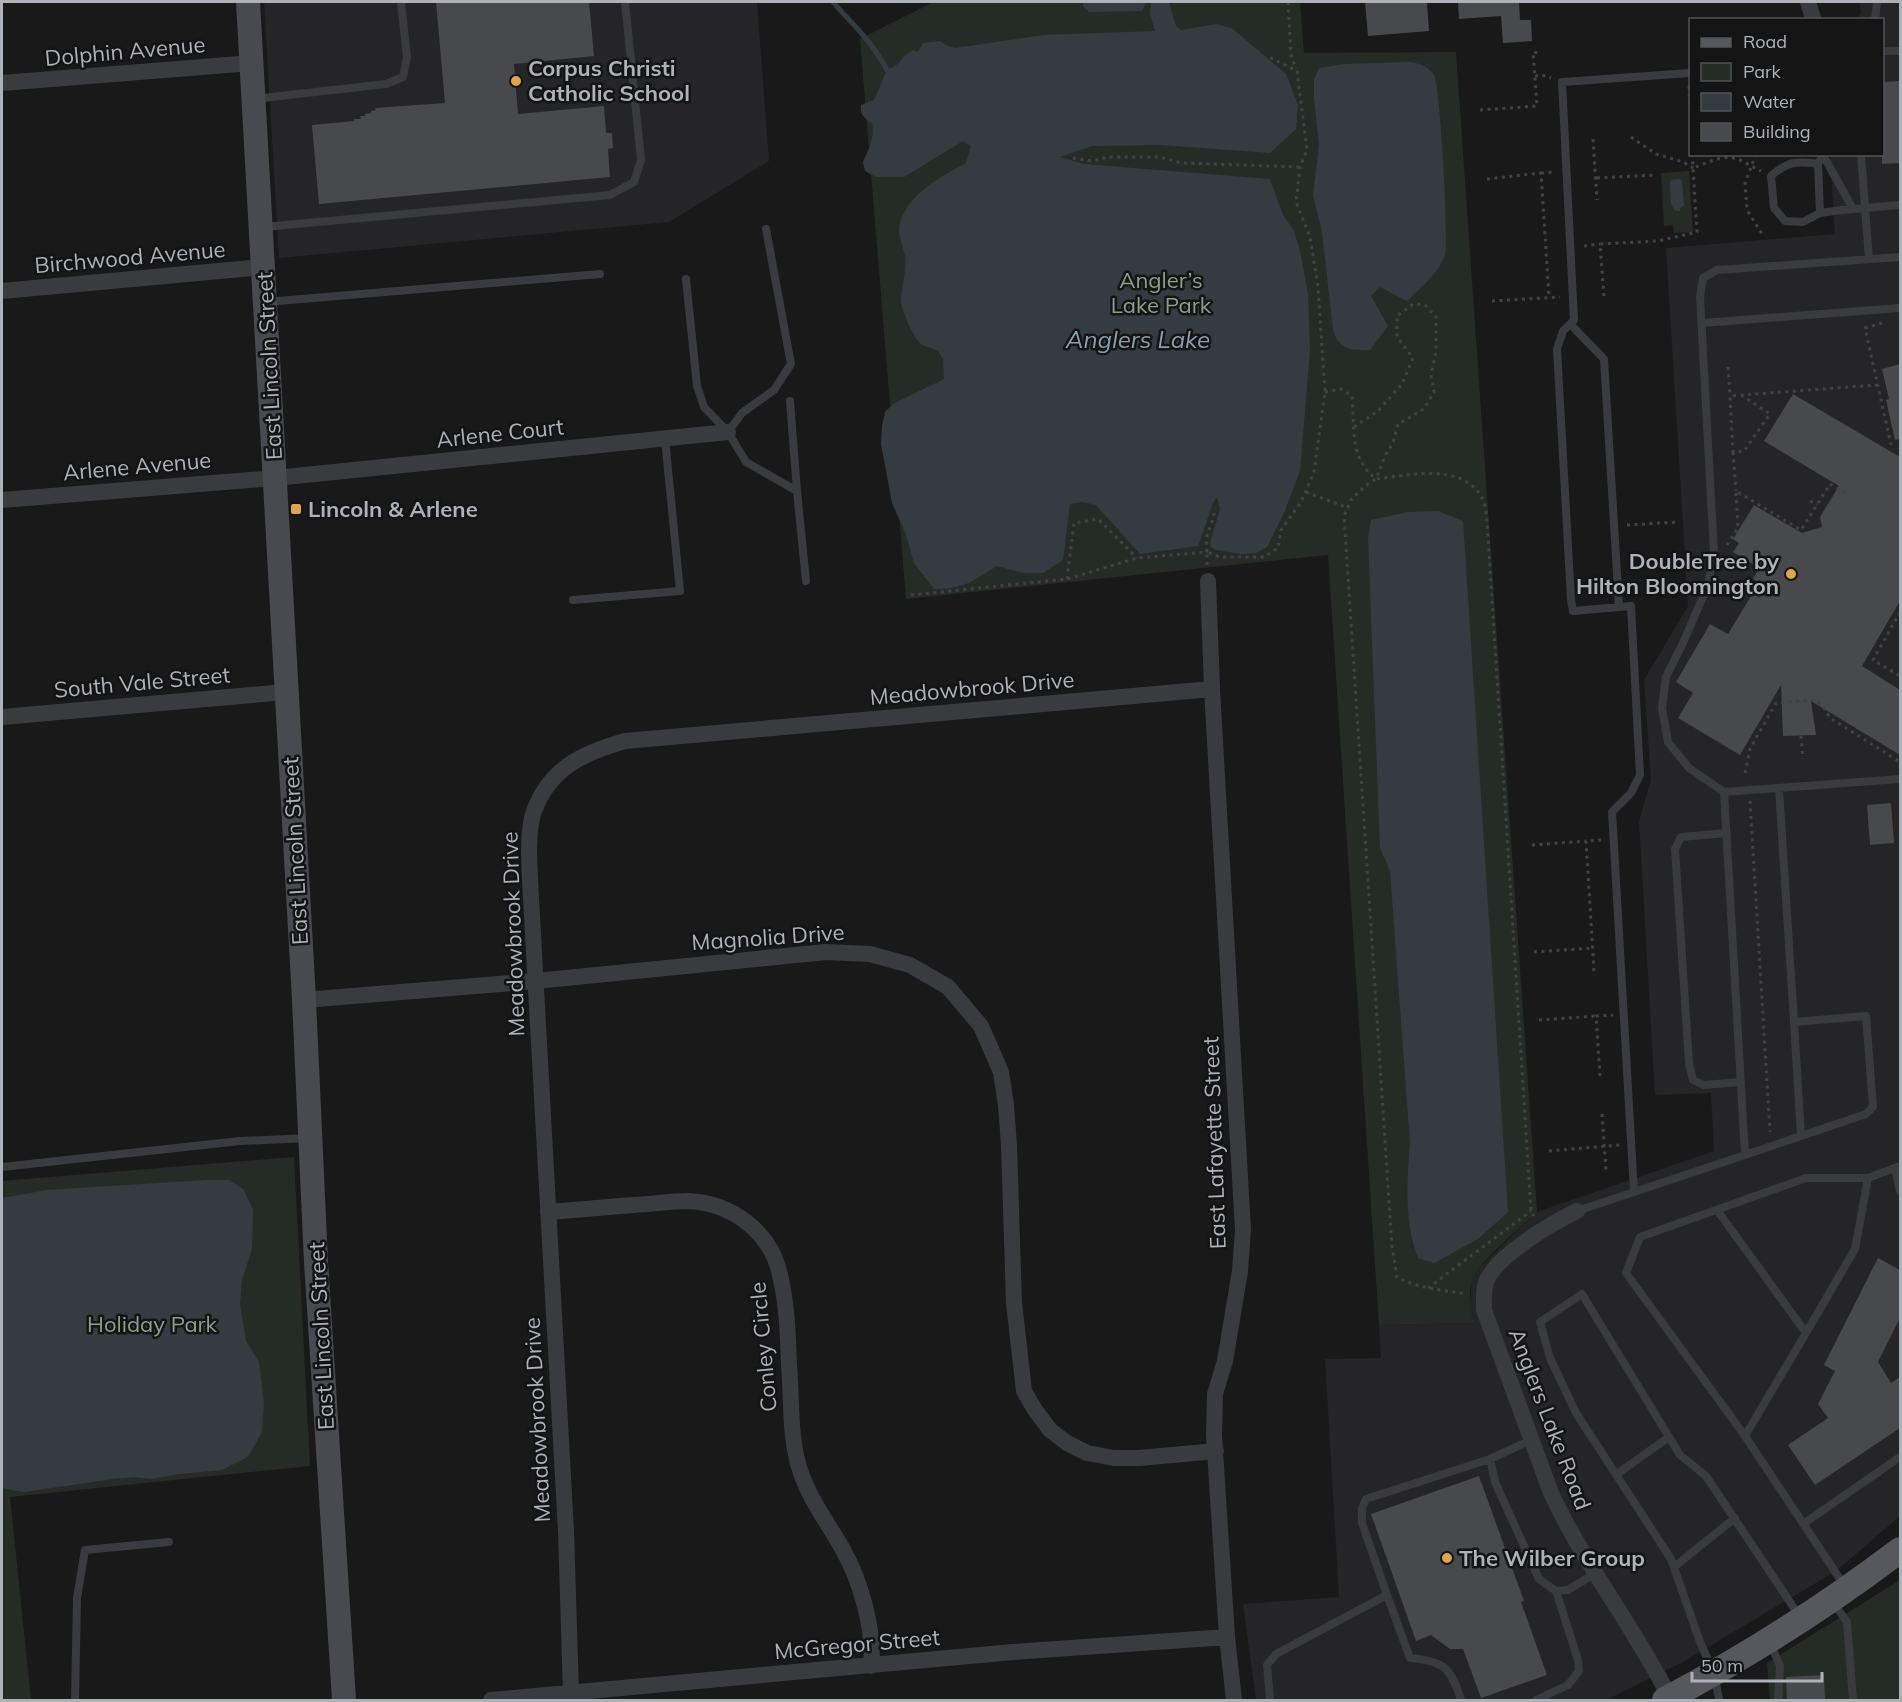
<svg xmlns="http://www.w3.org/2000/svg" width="1902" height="1702" viewBox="0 0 1902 1702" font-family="Mulish,sans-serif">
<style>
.built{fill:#252527}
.green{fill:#252c26}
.water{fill:#343c42}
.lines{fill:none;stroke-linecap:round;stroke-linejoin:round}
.stream{stroke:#343c42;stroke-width:5}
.building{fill:#48494c}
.path{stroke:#404246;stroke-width:3;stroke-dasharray:3 4.5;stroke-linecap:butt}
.service{stroke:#3a3b3f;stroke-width:8}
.minor{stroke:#3a3b3f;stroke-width:16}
.secondary{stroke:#484a4f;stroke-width:24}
.primary{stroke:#56585e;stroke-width:26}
.poi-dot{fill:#dda54e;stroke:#141415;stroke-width:2}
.labels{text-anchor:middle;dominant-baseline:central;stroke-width:5;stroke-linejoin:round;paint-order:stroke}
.street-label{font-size:22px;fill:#adb1b8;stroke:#141415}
.poi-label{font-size:22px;font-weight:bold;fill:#adb1b8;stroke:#141415;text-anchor:start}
.park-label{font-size:22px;fill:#86a186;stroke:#141415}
.water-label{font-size:24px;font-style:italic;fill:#889faf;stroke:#141415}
</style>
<rect width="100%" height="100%" fill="#19191a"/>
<path class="built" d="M264,2H757L769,161L669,222L279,258Z
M1859,2H1900V1516L1836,1571L1683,1662L1606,1700H1256L1243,1604L1339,1597L1325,1359L1381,1358L1379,1325L1473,1323L1469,1313L1472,1280L1480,1267L1537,1212L1714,1151L1711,1093L1655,1095L1639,821L1651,780L1644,680L1688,606L1666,248L1835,234L1830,155L1882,154V20L1858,19L1861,12Z"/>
<path class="green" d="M934,2H1300L1304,53L1456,52L1537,1212C1520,1228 1484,1257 1474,1277C1468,1288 1469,1312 1474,1323L1379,1325L1328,555L906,599L860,39Z
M1689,171L1693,232L1674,233L1673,225L1664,226L1661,173Z
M294,1157L310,1466L10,1497L31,1700H2V1181Z
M1900,1580V1700H1770L1767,1663Z"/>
<path class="water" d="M1083,2H1150L1146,3L1142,11L1089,12L1083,6Z
M1151,2H1169L1176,26L1181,30L1217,24L1233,29L1286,74L1298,105L1296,129L1270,153L1161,145L1092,146L1060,157L1084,164L1270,179L1283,215L1294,231L1300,251L1308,294L1310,350L1300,471L1284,513L1267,547L1256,553L1241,554L1216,550L1211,547L1210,543L1220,509L1217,497L1213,503L1198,546L1140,554L1096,505L1082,502L1070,504L1063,560L1043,573H1023L997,566C973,581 964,589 934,589L914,563L906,535L892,503L881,444L882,426L885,412L893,404L944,379L943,359L938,351C933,348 926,347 921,344C914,339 902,311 901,302C901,287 907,271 905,256C901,238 894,231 905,211C919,187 943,176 966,163L971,146L963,141L904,177H876L865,171L863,162C869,148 875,138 872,123C864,119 860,114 861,105L874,100L887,70L898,64L904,56L913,50L918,52L923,43L941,41L946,45L955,48L1044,35L1155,31L1150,14Z
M1410,62C1420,64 1428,66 1434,75C1440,83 1449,242 1445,255C1440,272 1419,289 1407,301L1380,287L1371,296L1388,326L1370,350C1351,350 1339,350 1333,330L1322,232L1313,195L1319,146L1314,98V79L1319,68L1345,64Z
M1680,179L1682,181L1684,206L1680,208V211H1675L1671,204L1670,183L1671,180Z
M1438,511L1463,521L1508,1212L1478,1239L1434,1263L1418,1258C1404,1223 1407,1180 1410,1143L1390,871L1380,848L1368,538L1371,520L1408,512Z
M207,1180H229L243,1189L253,1209L252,1249L242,1280L240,1304L246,1341L259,1362L264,1403L262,1432L248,1457L222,1470L180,1474L150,1479L134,1477L113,1479L24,1492L2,1488V1198L47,1190Z"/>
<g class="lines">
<path class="stream" d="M833,2C842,13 853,23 862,34C872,45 880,57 887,70"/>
</g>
<path class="building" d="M436,2H589L594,56L514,64L518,114L604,106L606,133H612L613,148L608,149L610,177L319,204L312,125L354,121V119H361L360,116H365V114L371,113V111L376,110L375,108L445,103Z
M1365,2H1427L1429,31L1368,36Z
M1458,2H1519L1520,20H1531L1532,41L1503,43L1501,16L1459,19Z
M1900,81V163L1882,164V82Z
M1900,364V439L1895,440L1886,400L1889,399L1882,369Z
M1793,394L1900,457V601L1862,666L1900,690V755L1811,701L1816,735L1783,736L1781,685L1740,755L1678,718L1693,693L1676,682L1710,624L1728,634L1759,583L1753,579L1759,568L1733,552L1739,543L1733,539L1754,505L1802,533L1822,527L1820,517L1839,486L1764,441Z
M1891,803L1894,843L1870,845L1867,805Z
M1878,1258L1900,1270V1318L1878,1362L1891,1383L1900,1377V1428L1815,1485L1788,1445L1828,1418L1818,1404L1835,1371L1824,1365Z
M1479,1476L1524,1601L1521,1602L1547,1675L1481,1698L1463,1649H1450L1431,1635L1416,1641L1371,1514Z
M1824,1675L1825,1701H1787L1786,1677Z"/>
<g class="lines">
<path class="path" d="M1288,2L1291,55L1296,69
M1535,76L1542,75L1551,78
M1689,86L1690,111
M1480,110L1537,106L1533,52L1540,53
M1631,137L1656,154L1683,162L1693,168
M1593,139L1597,200
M1692,154L1693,168
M1756,154L1745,183L1747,210L1762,234
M1073,158L1093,161L1107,157H1160L1181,163L1300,167
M1541,173L1554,172
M1597,178L1655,175
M1487,179L1541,173L1549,297
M1584,246L1600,244
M1604,296L1600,244L1658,241L1697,232L1693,168C1707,163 1725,153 1740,160C1747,163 1754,168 1761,171
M1492,301L1560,297
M1882,323L1865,328L1891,445
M1728,367L1730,396
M1325,392L1341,389L1352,396C1355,428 1349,458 1376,479C1410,475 1466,461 1484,502C1486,507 1486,515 1487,521L1531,1211L1534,1216
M1741,395L1770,414L1744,451L1733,452L1730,396L1741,395L1877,385
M1354,427L1378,411L1402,384L1413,358L1397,337V316L1413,304L1425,305L1436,317V353L1431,374L1434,392L1424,409L1398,424L1393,443L1385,456L1376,479L1365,486L1351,500L1344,516L1392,1247L1397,1277C1419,1289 1443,1290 1467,1294
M1733,452L1736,491
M1306,492L1348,508
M1810,501L1817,505
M1627,525L1679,522
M1727,545L1738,528L1736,491L1801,530L1830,484L1846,493
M1207,565V552L1220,557H1264L1278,548L1281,530L1301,502L1314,472L1325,392L1318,287L1310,237L1296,202L1300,167L1307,150L1297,71L1269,57
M1067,579L1074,523L1098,519L1137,558
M911,595L1067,579L1137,558L1207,552C1204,531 1213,527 1215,508
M1900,612L1873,660L1900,676
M1801,736L1803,759
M1745,773L1750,749L1776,703L1814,700L1823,706L1830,718L1900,762
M1750,801L1770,1132
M1532,845L1586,841
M1534,952L1593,948
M1594,971L1586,841L1601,840
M1539,1020L1596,1016
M1600,1076L1596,1016L1613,1015
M1602,1114L1606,1170
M1549,1151L1620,1145
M1428,1288L1531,1211"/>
<path class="service" d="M1875,20L1877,2
M1882,51H1900
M254,99L386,84L403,77L407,57L401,2
M1823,154L1818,164C1796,161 1788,161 1771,176L1774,208L1785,221L1803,222L1820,213L1842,210L1900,205
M1861,154L1869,259
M1823,155L1853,209
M1818,164L1820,213
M264,227L610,195L634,182L641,160L625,2
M1900,257L1717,270L1703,278L1700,297L1714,553L1708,585L1683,643L1666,677L1662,708L1668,742L1689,768L1724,792L1900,779
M686,279L697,386L704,407L728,432L746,462L797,491L806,581
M266,302L600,274
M1702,323L1900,308
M1570,324L1604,359L1619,607
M790,401L797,491
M728,432L742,413L774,390L791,364L766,229
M573,600L680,591L665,439
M1727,833L1681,837L1675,849L1689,1063L1693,1080L1703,1085L1741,1082
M1794,1022L1801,1136
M1745,1155L1866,1114L1873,1107L1866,1016L1794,1022L1779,789
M2,1167L240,1141L310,1138
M1895,1168L1900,1191
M1634,1192L1612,812L1631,793L1640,775L1631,606L1573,611L1571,600L1557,349L1563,331L1574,320L1562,82L1690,73
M1717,1210L1806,1333L1745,1436
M1577,1211L1745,1155L1724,792
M1806,1333L1855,1249L1868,1178
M1531,1440L1490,1459L1495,1482L1539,1579L1556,1591L1568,1590L1596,1573
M1617,1474L1669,1437
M1803,1524L1900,1457
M1674,1567L1735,1518
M1846,1588L1745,1436L1626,1273L1640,1237L1806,1178H1868L1900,1166
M1387,1595L1362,1523V1508L1366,1499L1490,1459
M1832,1601L1847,1622L1853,1700
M1769,1641L1780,1666L1778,1700
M75,1700L77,1598L85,1550L169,1542
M1270,1700L1267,1665L1276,1654L1387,1595L1410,1658C1444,1661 1451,1668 1461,1700
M1536,1700L1568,1685L1579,1671L1578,1660L1556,1591
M1719,1700L1714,1673L1700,1642L1671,1559L1576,1413L1550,1358L1540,1322L1582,1294L1680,1455L1706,1476L1800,1617"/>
<path class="minor" d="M1808,2L1813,18
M2,83L252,63
M2,291L263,267
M2,500L275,478L728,432
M1208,581L1212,689L1243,1230L1240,1271L1225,1361L1215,1394L1214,1435L1227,1637L1234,1700
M2,717L286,692
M304,1000L536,981L826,952L870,954L910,965L948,987L981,1026L1001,1072L1006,1105L1009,1145L1014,1303L1024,1391L1035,1410L1050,1430L1067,1443L1087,1453L1114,1458H1139L1216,1451
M1577,1211C1552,1223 1496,1256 1486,1282C1483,1292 1484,1301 1484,1310L1551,1493C1584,1564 1634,1627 1670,1698
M548,1212C577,1210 606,1207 634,1205C652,1204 671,1201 688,1201C732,1203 771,1232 780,1275C787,1304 788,1335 789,1365C792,1401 789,1439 801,1473C810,1500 828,1523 842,1548C860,1579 875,1630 871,1666
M571,1693L566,1531L531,898C530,874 526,834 534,811C550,768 583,753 625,741L1212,689
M491,1700L1013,1652L1227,1637"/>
<path class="secondary" d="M248,2L304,1000L316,1262L344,1700"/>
<path class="primary" d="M1665,1700C1748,1656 1826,1606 1900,1550"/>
</g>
<g class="poi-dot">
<circle cx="516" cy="81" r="6"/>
<rect x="290" y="503" width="12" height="12" rx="3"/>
<circle cx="1791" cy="574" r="6"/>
<circle cx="1447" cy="1558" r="6"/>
</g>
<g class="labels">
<g class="street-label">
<text transform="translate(125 51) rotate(-5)">Dolphin Avenue</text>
<text transform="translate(130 257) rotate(-5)">Birchwood Avenue</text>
<text transform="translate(269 366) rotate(-93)">East Lincoln Street</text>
<text transform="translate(500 433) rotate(-6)">Arlene Court</text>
<text transform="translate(137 466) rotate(-5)">Arlene Avenue</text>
<text transform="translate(142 682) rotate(-5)">South Vale Street</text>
<text transform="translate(972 688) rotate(-5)">Meadowbrook Drive</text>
<text transform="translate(295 851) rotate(-93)">East Lincoln Street</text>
<text transform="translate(513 934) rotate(-92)">Meadowbrook Drive</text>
<text transform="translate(768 937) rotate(-4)">Magnolia Drive</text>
<text transform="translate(1214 1143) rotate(-92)">East Lafayette Street</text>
<text transform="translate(321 1336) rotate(-93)">East Lincoln Street</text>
<text transform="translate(763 1347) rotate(-95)">Conley Circle</text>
<text transform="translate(1550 1419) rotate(69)">Anglers Lake Road</text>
<text transform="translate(537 1420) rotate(-93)">Meadowbrook Drive</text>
<text transform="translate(857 1644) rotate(-5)">McGregor Street</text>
</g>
<g class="poi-label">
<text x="528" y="68">Corpus Christi<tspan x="528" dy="25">Catholic School</tspan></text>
<text x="308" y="509">Lincoln &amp; Arlene</text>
<text x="1779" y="561" text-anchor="end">DoubleTree by<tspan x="1779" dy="25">Hilton Bloomington</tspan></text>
<text x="1459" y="1558">The Wilber Group</text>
</g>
<g class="park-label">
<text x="1161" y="280">Angler’s<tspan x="1161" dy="25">Lake Park</tspan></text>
<text x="152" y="1324">Holiday Park</text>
</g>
<g class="water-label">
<text x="1138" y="339">Anglers Lake</text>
</g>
</g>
<rect width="1902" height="1702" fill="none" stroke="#adb1b8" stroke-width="6"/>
<rect x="1689" y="18" width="195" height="138" fill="#141415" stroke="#515356" stroke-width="1.5"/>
<rect x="1701" y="38" width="30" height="9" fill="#56585e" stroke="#515356" stroke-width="1.5"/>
<text x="1743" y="48" font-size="18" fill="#adb1b8">Road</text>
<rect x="1701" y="63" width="30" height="18" fill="#252c26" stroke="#515356" stroke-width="1.5"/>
<text x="1743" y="78" font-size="18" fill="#adb1b8">Park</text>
<rect x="1701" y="93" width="30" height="18" fill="#343c42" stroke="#515356" stroke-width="1.5"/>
<text x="1743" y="108" font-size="18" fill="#adb1b8">Water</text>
<rect x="1701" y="123" width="30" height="18" fill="#48494c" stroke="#515356" stroke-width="1.5"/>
<text x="1743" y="138" font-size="18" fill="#adb1b8">Building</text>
<path d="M1692 1672v9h130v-9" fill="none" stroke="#adb1b8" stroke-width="3"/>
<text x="1701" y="1672" font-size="18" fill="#adb1b8" stroke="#141415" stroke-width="4.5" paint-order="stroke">50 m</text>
</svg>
